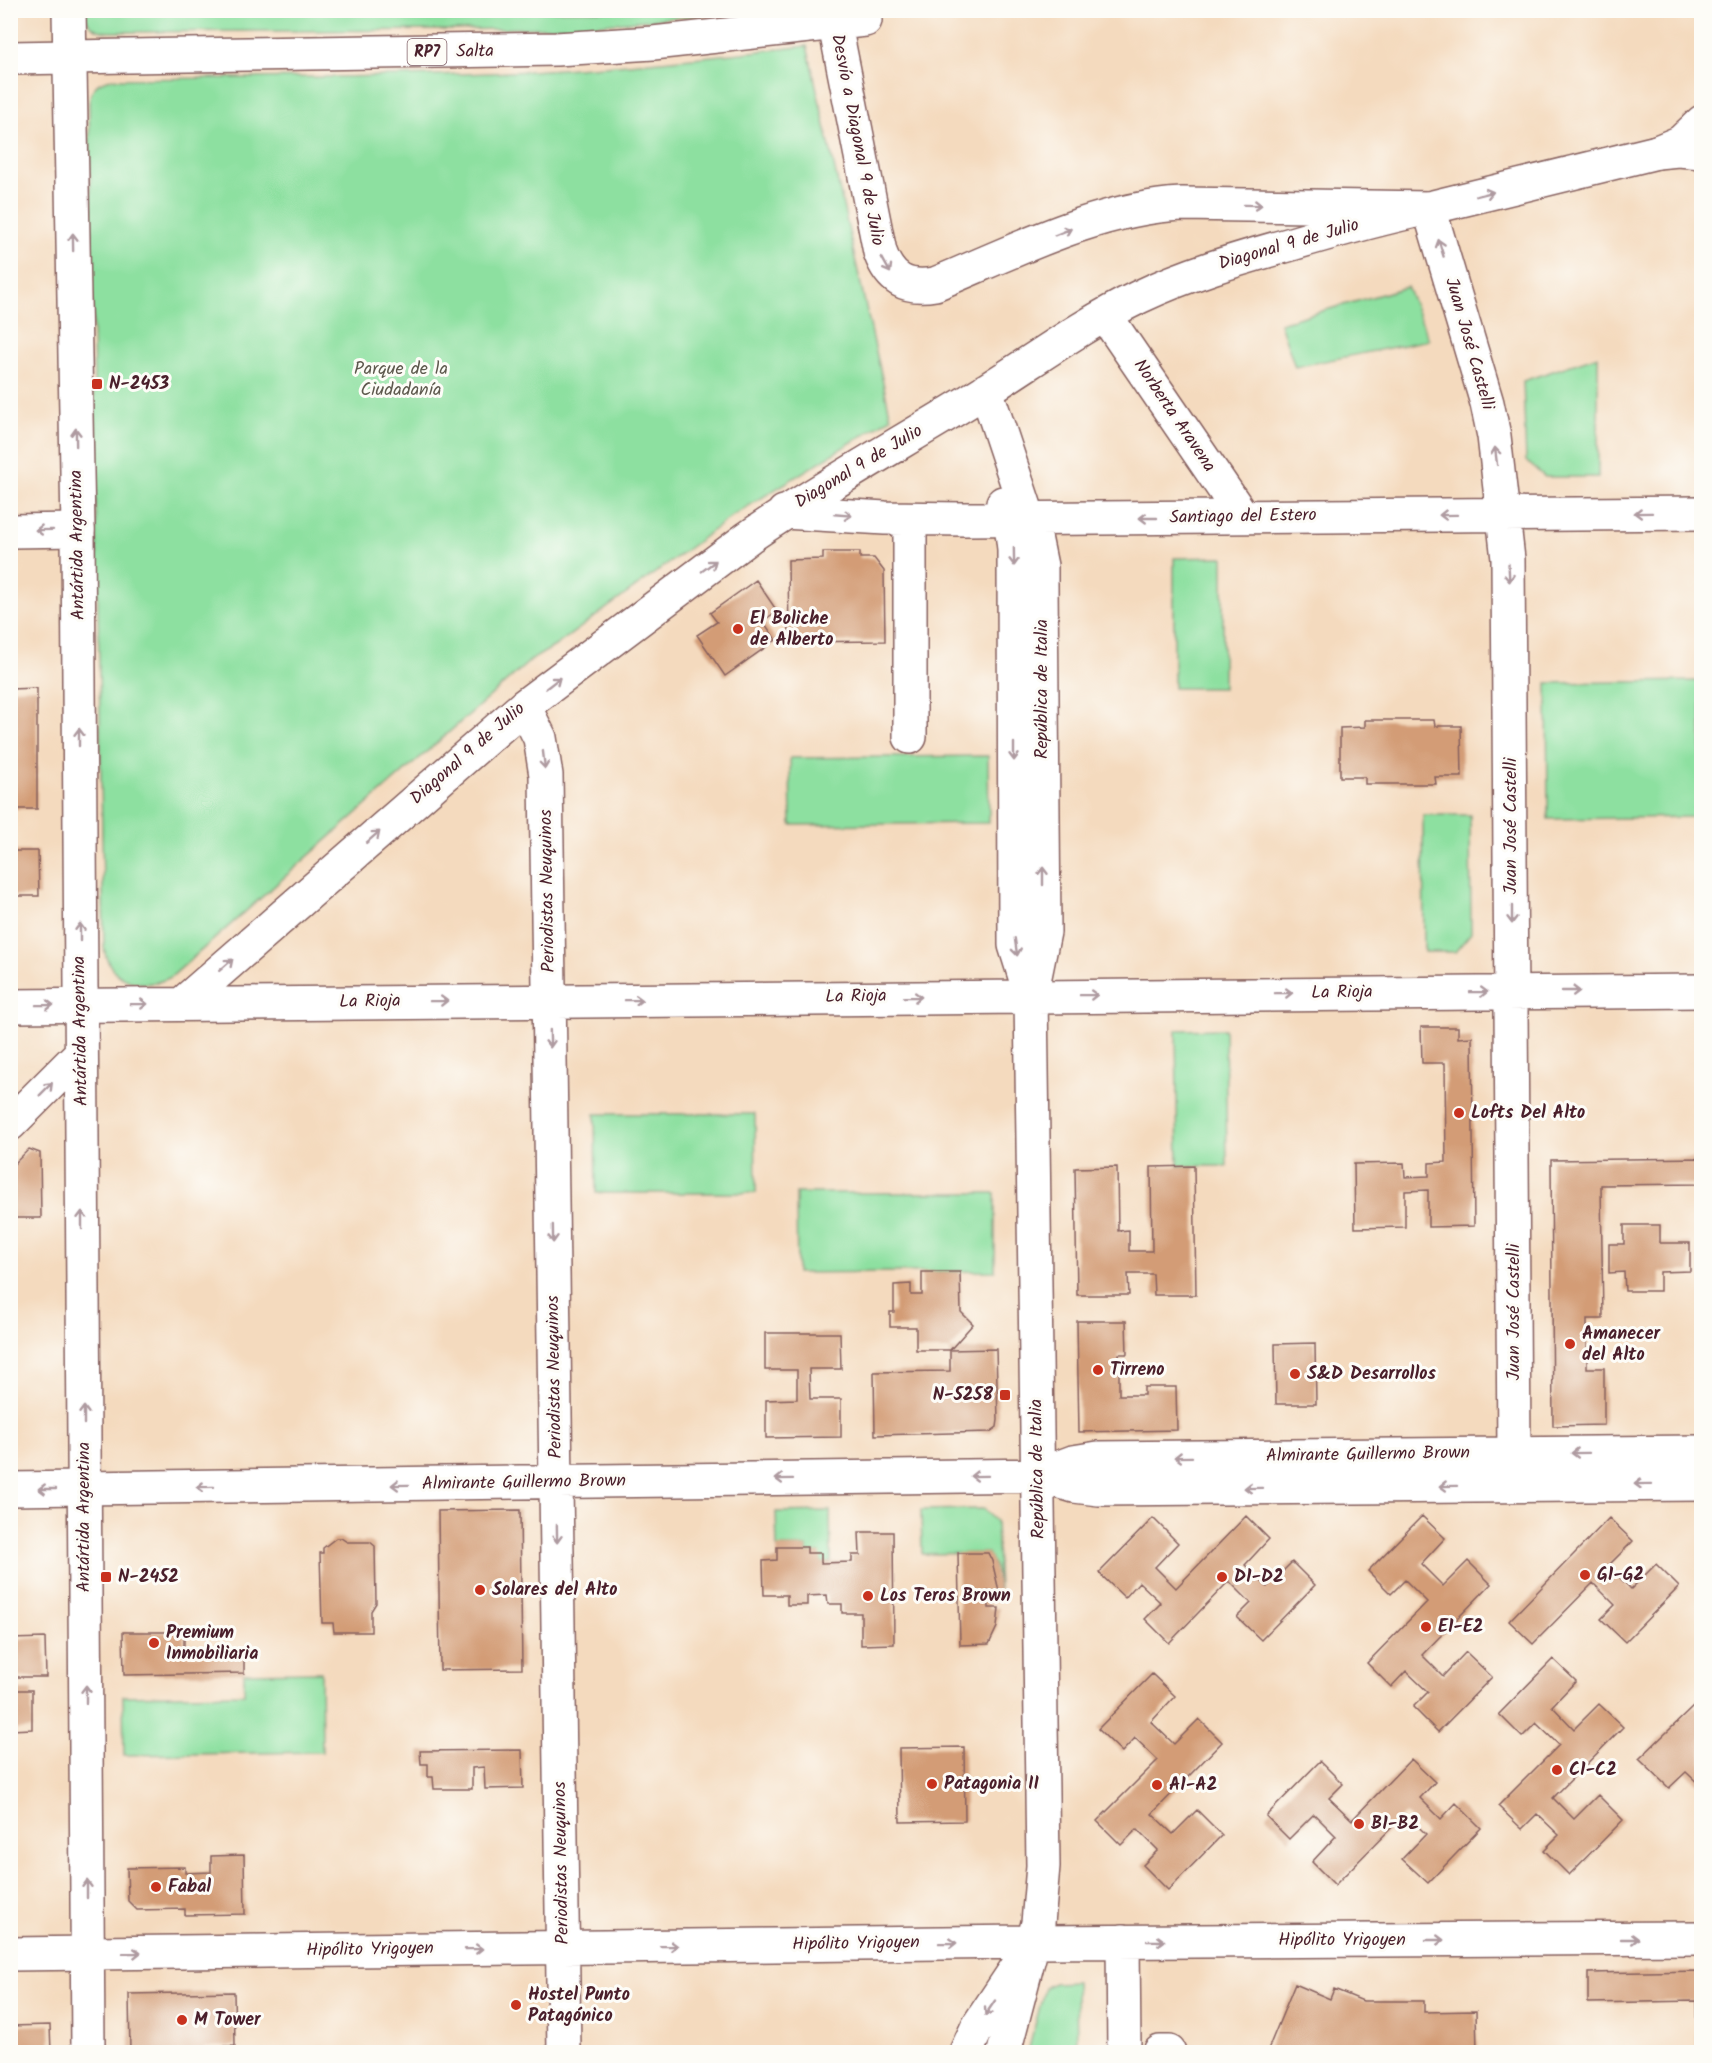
<svg xmlns="http://www.w3.org/2000/svg" width="1712" height="2063" viewBox="0 0 1712 2063" font-family="Kalam,sans-serif">
<style>
.green{fill:#8de0a0;stroke:#6c8066;stroke-width:1.5}
.building{fill:#d39c76}
.lines{fill:none;stroke-linecap:round;stroke-linejoin:round}
.minor-casing{stroke:#86605e;stroke-width:36}
.major-casing{stroke:#86605e;stroke-width:36}
.minor{stroke:#fff;stroke-width:33}
.major{stroke:#fff;stroke-width:33}
.oneway{stroke:#ae9aa0}
.poi-dot{fill:#c8321e;stroke:#fdfcf7;stroke-width:2}
.labels{text-anchor:middle;dominant-baseline:central;stroke-width:6;stroke-linejoin:round;paint-order:stroke}
.shield{fill:#fdfcf7;stroke:#806168;stroke-width:1.5}
.shield-label{font-size:16px;font-weight:bold;fill:#4a1f2b}
.street-label{font-size:18px;fill:#4a1f2b;stroke:#fdfcf7}
.park-label{font-size:18px;fill:#5e594e;stroke:#fdfcf7}
.poi-label{font-size:18px;font-weight:bold;fill:#4a1f2b;stroke:#fdfcf7;text-anchor:start}
</style>
<rect width="100%" height="100%" fill="#fdfcf7"/>
<filter id="ink" filterUnits="userSpaceOnUse"><feTurbulence type="fractalNoise" baseFrequency=".0167" numOctaves="2"/><feDisplacementMap in="SourceGraphic" scale="12" xChannelSelector="R" yChannelSelector="G"/><feConvolveMatrix kernelMatrix="1 2 1 2 8 2 1 2 1" color-interpolation-filters="sRGB"/></filter>
<filter id="wash" filterUnits="userSpaceOnUse"><feTurbulence type="fractalNoise" baseFrequency=".008" numOctaves="4" result="noise"/><feDisplacementMap in="SourceGraphic" scale="24" xChannelSelector="R" yChannelSelector="G"/><feGaussianBlur stdDeviation="1.35" result="paint"/><feColorMatrix in="noise" values="0 0 0 0 0 0 0 0 0 0 0 0 0 0 0 0 0 1.4 0 .05"/><feComposite in="paint" operator="in"/></filter>
<g filter="url(#wash)">
<rect width="100%" height="100%" fill="#f4dabe"/>
<path class="green" d="M83,11H749L571,27L454,30L112,32C96,32 87,26 83,11Z
M807,46L891,418L734,515L555,646L531,660L171,977C141,992 107,981 104,945L89,104C90,88 99,80 114,79C264,77 414,79 563,69C645,64 726,55 807,46Z
M1407,287L1429,340L1295,367L1280,323Z
M1598,356V477H1545L1526,461L1523,381Z
M1223,557V688H1174V558Z
M1701,681V817L1548,819L1547,683Z
M988,756L989,823L791,825L790,758Z
M1423,815H1470L1471,933L1455,952H1424Z
M1225,1029L1227,1166H1178L1176,1030Z
M595,1114H755L756,1193H596Z
M796,1193H995V1271L797,1273Z
M983,1509L996,1521L999,1591L996,1571L988,1553L922,1554L921,1510Z
M830,1511L831,1563H821L820,1553H807V1547H777L776,1512Z
M321,1672L322,1752L124,1755L123,1696L244,1694V1673Z
M1076,1982L1077,2052H1028L1045,1987L1054,1983Z"/>
<g id="blocks">
<path class="building" d="M823,552H860V558H874L884,571L885,641L789,642L788,560L823,559Z
M756,580L777,611L763,621L776,640L725,676L697,635L717,622L710,613Z
M37,688V809H10V689Z
M1365,720H1434L1435,726H1461L1462,777H1435L1436,784H1365V777H1340V728L1365,727Z
M10,851H38L39,896H10Z
M1421,1027H1458V1038L1472,1037L1474,1226L1428,1227V1190L1405,1191V1227L1355,1228L1354,1164L1404,1163L1405,1177L1429,1176V1163L1446,1162L1445,1063H1422Z
M29,1149L40,1153L41,1218H10V1168Z
M1702,1158V1184L1601,1185L1603,1319H1587V1368H1604V1425L1553,1426L1551,1160Z
M1194,1166L1196,1295H1154L1153,1274H1128L1129,1295H1077L1075,1168L1117,1167L1118,1231L1129,1230V1251H1152L1151,1167Z
M1624,1225H1660V1243H1690V1271L1660,1272V1291H1625L1624,1272L1609,1273V1244H1624Z
M922,1272H960L961,1312L973,1324L950,1350L996,1349L998,1420L997,1427L990,1432L875,1435L874,1372L950,1371V1350H916V1327H890V1312H894V1285L911,1284V1295H922Z
M1077,1321H1126L1127,1354H1119V1395H1144V1387H1176L1177,1430L1079,1432Z
M765,1333H840L841,1369H809L810,1399H841V1437L766,1438V1400L797,1399V1370H765Z
M1315,1343L1316,1404H1276L1275,1344Z
M520,1510L522,1669L440,1670L438,1511Z
M1246,1516L1269,1539L1245,1565L1267,1587L1292,1562L1315,1585L1261,1640L1237,1617L1251,1603L1229,1581L1169,1643L1145,1619L1161,1603L1139,1582L1125,1598L1099,1573L1153,1518L1178,1543L1155,1567L1176,1588Z
M1422,1516L1445,1538L1421,1564L1443,1586L1468,1561L1491,1584L1422,1655L1443,1676L1466,1652L1492,1677L1438,1732L1413,1707L1428,1692L1406,1671L1391,1687L1367,1663L1427,1602L1405,1580L1391,1594L1368,1571Z
M1609,1518L1633,1541L1608,1566L1631,1589L1656,1564L1679,1587L1625,1642L1601,1619L1615,1605L1593,1583L1533,1644L1509,1621Z
M859,1532H893L894,1644L861,1645V1613H842V1604H828L827,1595L807,1596V1605H787V1595H764L763,1561L777,1560V1547H807V1553H821V1563L852,1562V1555H860Z
M336,1538H341L347,1542H370L375,1546L376,1603L371,1611V1632H334L333,1623H322L320,1553H323V1548Z
M958,1553H988L992,1561L999,1591H988L989,1608H999L997,1627L989,1644L960,1645Z
M123,1632H184V1655L244,1654V1673L124,1675Z
M45,1638L46,1677H10V1639Z
M1553,1659L1576,1681L1552,1706L1574,1729L1599,1704L1623,1727L1553,1798L1574,1819L1598,1795L1623,1820L1569,1875L1544,1850L1559,1835L1537,1814L1522,1829L1498,1806L1559,1745L1536,1723L1522,1737L1499,1714Z
M1152,1674L1175,1696L1151,1722L1174,1744L1199,1719L1222,1742L1152,1814L1173,1834L1197,1810L1222,1835L1168,1890L1143,1865L1158,1850L1137,1829L1121,1845L1097,1821L1158,1760L1135,1738L1122,1752L1098,1729Z
M10,1690H32V1729L10,1730Z
M1694,1706L1702,1714V1787L1686,1772L1669,1788L1639,1759Z
M964,1747L965,1821L900,1822L899,1748Z
M522,1750L523,1788L485,1789L484,1767L472,1768V1789H434L433,1777H428V1764H421L420,1751Z
M1411,1759L1435,1782L1420,1798L1441,1819L1456,1803L1481,1828L1428,1883L1402,1859L1426,1834L1405,1814L1335,1885L1312,1862L1336,1836L1314,1814L1289,1839L1266,1816L1320,1761L1343,1784L1329,1798L1352,1820Z
M244,1855L245,1914L185,1915V1909L137,1910L128,1901L127,1868L185,1867V1873L211,1872V1856Z
M1702,1971V2052H1697L1696,2001L1588,2003V1973Z
M1295,1984L1330,1999L1334,1989L1363,2001H1424V2012L1476,2011L1477,2052H1267Z
M234,1992L235,2046L204,2047V2052H130L129,1994Z
M50,2025L51,2052H10V2026Z"/>
</g>
</g>
<g filter="url(#ink)">
<use href="#blocks" fill-opacity="0" stroke="#86605e" stroke-width="1.5"/>
<g class="lines">
<defs>
<path id="minor" d="M10,58L70,57
M1657,152L1678,150L1702,152
M1105,315L1243,517
M986,390L1035,537L1041,566V584L1044,932L1031,996L1043,1866L1038,1923L1004,2052
M1003,503L1012,532L1014,549L1015,945L1031,996
M784,512L885,518L964,519L1702,513
M10,531L78,530
M524,706L540,738L546,775L564,2052
M910,737V519
M182,1004L524,706L749,537C820,488 896,446 969,401C1025,367 1079,326 1139,297C1187,274 1238,259 1288,245C1335,231 1381,218 1429,208L1487,403L1494,436L1508,559L1514,1454
M10,1006L1702,991
M1038,1475L1073,1462L1098,1458L1702,1452
M10,1489L1038,1475L1074,1486L1099,1489L1702,1484
M1123,1941L1124,2052
M10,1954L1034,1942L1702,1938
M966,2052L978,2026L1018,1966
M1160,2052H1169"/>
<path id="major" d="M69,10L78,530L88,2052
M832,10L880,252C890,280 906,289 935,284C1013,252 1097,208 1182,204L1429,208L1657,152L1681,142L1702,122
M70,57L556,49L653,43L865,20L864,10
M10,1124L81,1053"/>
</defs>
<use href="#minor" class="minor-casing"/>
<use href="#major" class="major-casing"/>
<use href="#minor" class="minor"/>
<use href="#major" class="major"/>
</g>
<defs><path id="oneway-shaft" d="M-6 0H5M1.5-3L5.5 0L1.5 3" fill="none" stroke-width="1.6" stroke-linecap="round" stroke-linejoin="round" transform="scale(1.5)"/></defs>
<g class="oneway">
<use href="#oneway-shaft" transform="translate(1485 194) rotate(-14)"/>
<use href="#oneway-shaft" transform="translate(1253 205) rotate(1)"/>
<use href="#oneway-shaft" transform="translate(1063 232) rotate(-22)"/>
<use href="#oneway-shaft" transform="translate(73 242) rotate(-91)"/>
<use href="#oneway-shaft" transform="translate(1441 248) rotate(-107)"/>
<use href="#oneway-shaft" transform="translate(886 265) rotate(61)"/>
<use href="#oneway-shaft" transform="translate(76 437) rotate(-91)"/>
<use href="#oneway-shaft" transform="translate(1496 456) rotate(-97)"/>
<use href="#oneway-shaft" transform="translate(1643 513) rotate(179)"/>
<use href="#oneway-shaft" transform="translate(843 515) rotate(5)"/>
<use href="#oneway-shaft" transform="translate(1448 515) rotate(179)"/>
<use href="#oneway-shaft" transform="translate(1148 518) rotate(180)"/>
<use href="#oneway-shaft" transform="translate(44 530) rotate(179)"/>
<use href="#oneway-shaft" transform="translate(1014 557) rotate(89)"/>
<use href="#oneway-shaft" transform="translate(709 566) rotate(-37)"/>
<use href="#oneway-shaft" transform="translate(1509 573) rotate(87)"/>
<use href="#oneway-shaft" transform="translate(553 683) rotate(-38)"/>
<use href="#oneway-shaft" transform="translate(79 737) rotate(-90)"/>
<use href="#oneway-shaft" transform="translate(1014 752) rotate(90)"/>
<use href="#oneway-shaft" transform="translate(544 760) rotate(83)"/>
<use href="#oneway-shaft" transform="translate(373 837) rotate(-41)"/>
<use href="#oneway-shaft" transform="translate(1043 876) rotate(-90)"/>
<use href="#oneway-shaft" transform="translate(1512 915) rotate(90)"/>
<use href="#oneway-shaft" transform="translate(80 932) rotate(-90)"/>
<use href="#oneway-shaft" transform="translate(1016 947) rotate(82)"/>
<use href="#oneway-shaft" transform="translate(226 965) rotate(-41)"/>
<use href="#oneway-shaft" transform="translate(1571 991)"/>
<use href="#oneway-shaft" transform="translate(1479 992) rotate(-1)"/>
<use href="#oneway-shaft" transform="translate(1284 993) rotate(-1)"/>
<use href="#oneway-shaft" transform="translate(1089 995) rotate(-1)"/>
<use href="#oneway-shaft" transform="translate(913 997) rotate(-1)"/>
<use href="#oneway-shaft" transform="translate(634 1000) rotate(-1)"/>
<use href="#oneway-shaft" transform="translate(439 1001) rotate(-1)"/>
<use href="#oneway-shaft" transform="translate(139 1004) rotate(-1)"/>
<use href="#oneway-shaft" transform="translate(45 1005) rotate(-1)"/>
<use href="#oneway-shaft" transform="translate(550 1039) rotate(89)"/>
<use href="#oneway-shaft" transform="translate(46 1089) rotate(-45)"/>
<use href="#oneway-shaft" transform="translate(82 1220) rotate(-90)"/>
<use href="#oneway-shaft" transform="translate(553 1234) rotate(89)"/>
<use href="#oneway-shaft" transform="translate(84 1415) rotate(-90)"/>
<use href="#oneway-shaft" transform="translate(1580 1453) rotate(179)"/>
<use href="#oneway-shaft" transform="translate(1183 1457) rotate(179)"/>
<use href="#oneway-shaft" transform="translate(979 1476) rotate(179)"/>
<use href="#oneway-shaft" transform="translate(784 1479) rotate(179)"/>
<use href="#oneway-shaft" transform="translate(1643 1484) rotate(179)"/>
<use href="#oneway-shaft" transform="translate(400 1485) rotate(179)"/>
<use href="#oneway-shaft" transform="translate(1448 1486) rotate(179)"/>
<use href="#oneway-shaft" transform="translate(205 1487) rotate(179)"/>
<use href="#oneway-shaft" transform="translate(1253 1488) rotate(179)"/>
<use href="#oneway-shaft" transform="translate(47 1489) rotate(180)"/>
<use href="#oneway-shaft" transform="translate(557 1534) rotate(89)"/>
<use href="#oneway-shaft" transform="translate(86 1694) rotate(-90)"/>
<use href="#oneway-shaft" transform="translate(87 1889) rotate(-90)"/>
<use href="#oneway-shaft" transform="translate(1630 1939)"/>
<use href="#oneway-shaft" transform="translate(1435 1940)"/>
<use href="#oneway-shaft" transform="translate(1156 1941)"/>
<use href="#oneway-shaft" transform="translate(948 1943) rotate(-1)"/>
<use href="#oneway-shaft" transform="translate(669 1946) rotate(-1)"/>
<use href="#oneway-shaft" transform="translate(474 1949) rotate(-1)"/>
<use href="#oneway-shaft" transform="translate(132 1953) rotate(-1)"/>
<use href="#oneway-shaft" transform="translate(990 2008) rotate(124)"/>
</g>
</g>
<g class="poi-dot">
<rect x="91" y="378" width="12" height="12" rx="3"/>
<circle cx="738" cy="629" r="6"/>
<circle cx="1459" cy="1113" r="6"/>
<circle cx="1570" cy="1344" r="6"/>
<circle cx="1098" cy="1370" r="6"/>
<circle cx="1295" cy="1374" r="6"/>
<rect x="999" y="1389" width="12" height="12" rx="3"/>
<circle cx="1585" cy="1575" r="6"/>
<rect x="100" y="1571" width="12" height="12" rx="3"/>
<circle cx="1222" cy="1577" r="6"/>
<circle cx="480" cy="1590" r="6"/>
<circle cx="868" cy="1596" r="6"/>
<circle cx="1426" cy="1627" r="6"/>
<circle cx="154" cy="1643" r="6"/>
<circle cx="1557" cy="1770" r="6"/>
<circle cx="932" cy="1784" r="6"/>
<circle cx="1157" cy="1785" r="6"/>
<circle cx="1359" cy="1824" r="6"/>
<circle cx="156" cy="1887" r="6"/>
<circle cx="516" cy="2005" r="6"/>
<circle cx="182" cy="2020" r="6"/>
</g>
<g class="labels">
<rect class="shield" x="407.5" y="39" width="39" height="26" rx="4.5"/>
<g class="shield-label">
<text x="427" y="52">RP7</text>
</g>
<g class="street-label">
<text transform="translate(475 52) rotate(-1)">Salta</text>
<text transform="translate(857 140) rotate(79)">Desvío a Diagonal 9 de Julio</text>
<text transform="translate(1289 245) rotate(-16)">Diagonal 9 de Julio</text>
<text transform="translate(1469 344) rotate(74)">Juan José Castelli</text>
<text transform="translate(1174 416) rotate(56)">Norberta Aravena</text>
<text transform="translate(859 467) rotate(-31)">Diagonal 9 de Julio</text>
<text transform="translate(1243 517) rotate(-1)">Santiago del Estero</text>
<text transform="translate(78 545) rotate(-91)">Antártida Argentina</text>
<text transform="translate(1042 689) rotate(-90)">República de Italia</text>
<text transform="translate(468 754) rotate(-41)">Diagonal 9 de Julio</text>
<text transform="translate(1511 826) rotate(-90)">Juan José Castelli</text>
<text transform="translate(548 891) rotate(-91)">Periodistas Neuquinos</text>
<text transform="translate(1342 993) rotate(-1)">La Rioja</text>
<text transform="translate(856 997) rotate(-1)">La Rioja</text>
<text transform="translate(370 1002) rotate(-1)">La Rioja</text>
<text transform="translate(81 1031) rotate(-91)">Antártida Argentina</text>
<text transform="translate(1514 1312) rotate(-90)">Juan José Castelli</text>
<text transform="translate(555 1377) rotate(-91)">Periodistas Neuquinos</text>
<text transform="translate(1368 1455) rotate(-1)">Almirante Guillermo Brown</text>
<text transform="translate(1038 1469) rotate(-91)">República de Italia</text>
<text transform="translate(524 1483) rotate(-1)">Almirante Guillermo Brown</text>
<text transform="translate(84 1517) rotate(-90)">Antártida Argentina</text>
<text transform="translate(562 1863) rotate(-91)">Periodistas Neuquinos</text>
<text x="1342" y="1940">Hipólito Yrigoyen</text>
<text transform="translate(856 1944) rotate(-1)">Hipólito Yrigoyen</text>
<text transform="translate(370 1950) rotate(-1)">Hipólito Yrigoyen</text>
</g>
<g class="park-label">
<text x="401" y="369">Parque de la<tspan x="401" dy="21">Ciudadanía</tspan></text>
</g>
<g class="poi-label">
<text x="109" y="384">N-2453</text>
<text x="750" y="619">El Boliche<tspan x="750" dy="21">de Alberto</tspan></text>
<text x="1471" y="1113">Lofts Del Alto</text>
<text x="1582" y="1334">Amanecer<tspan x="1582" dy="21">del Alto</tspan></text>
<text x="1110" y="1370">Tirreno</text>
<text x="1307" y="1374">S&amp;D Desarrollos</text>
<text x="993" y="1395" text-anchor="end">N-5258</text>
<text x="1597" y="1575">G1-G2</text>
<text x="118" y="1577">N-2452</text>
<text x="1234" y="1577">D1-D2</text>
<text x="492" y="1590">Solares del Alto</text>
<text x="880" y="1596">Los Teros Brown</text>
<text x="1438" y="1627">E1-E2</text>
<text x="166" y="1633">Premium<tspan x="166" dy="21">Inmobiliaria</tspan></text>
<text x="1569" y="1770">C1-C2</text>
<text x="944" y="1784">Patagonia II</text>
<text x="1169" y="1785">A1-A2</text>
<text x="1371" y="1824">B1-B2</text>
<text x="168" y="1887">Fabal</text>
<text x="528" y="1995">Hostel Punto<tspan x="528" dy="21">Patagónico</tspan></text>
<text x="194" y="2020">M Tower</text>
</g>
</g>
<rect width="1712" height="2063" fill="none" stroke="#fdfcf7" stroke-width="36"/>
</svg>
